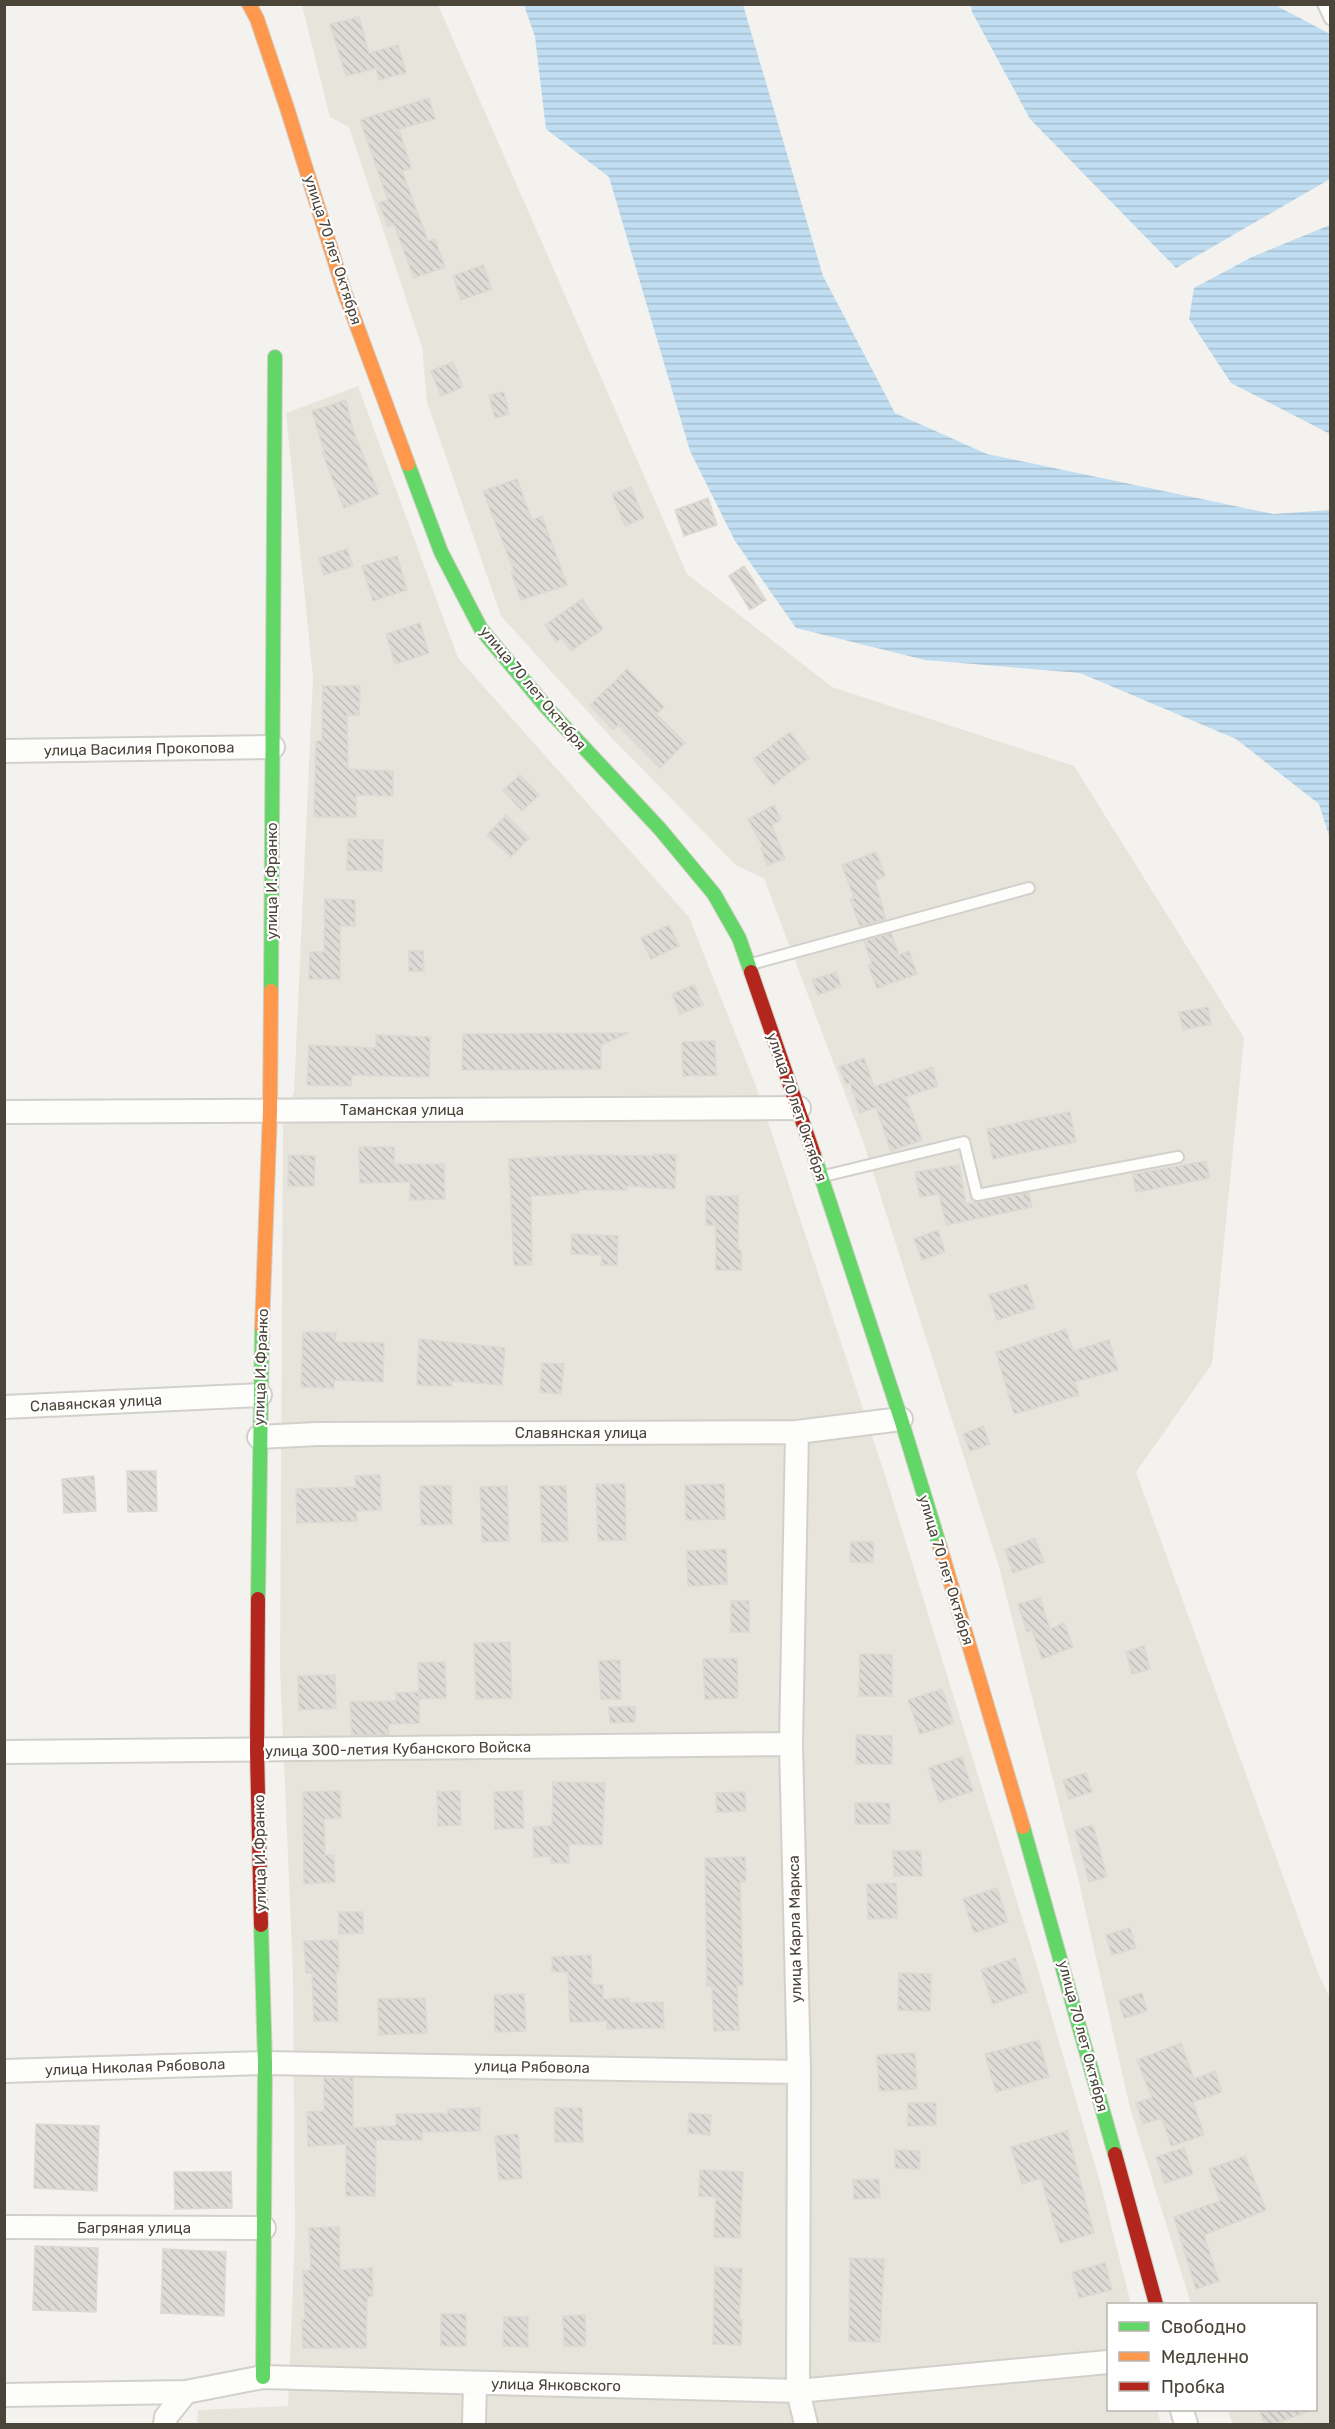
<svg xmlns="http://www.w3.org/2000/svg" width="1335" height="2429" viewBox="0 0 1335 2429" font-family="Rubik,sans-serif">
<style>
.residential{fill:#e7e4dc}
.water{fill:url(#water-rules)}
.building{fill:url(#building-back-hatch);stroke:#dcd9d4;stroke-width:1.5}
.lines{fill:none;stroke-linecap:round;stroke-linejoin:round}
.lane-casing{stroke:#d2d0cb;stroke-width:14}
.street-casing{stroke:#d2d0cb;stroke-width:26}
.fast-casing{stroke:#d3cfc5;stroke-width:16}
.slow-casing{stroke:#d3cfc5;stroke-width:16}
.jam-casing{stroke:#d3cfc5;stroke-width:16}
.lane{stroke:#fdfdfc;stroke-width:10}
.street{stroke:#fdfdfc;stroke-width:22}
.fast{stroke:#63d668;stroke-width:14}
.slow{stroke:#ff974d;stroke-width:14}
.jam{stroke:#b3261e;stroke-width:14}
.labels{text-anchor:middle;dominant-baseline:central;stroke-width:4.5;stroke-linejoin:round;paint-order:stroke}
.street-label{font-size:15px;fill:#4b4439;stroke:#fff}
</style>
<defs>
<pattern id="water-rules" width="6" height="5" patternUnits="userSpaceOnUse" patternTransform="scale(1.5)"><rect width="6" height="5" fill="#c0ddf1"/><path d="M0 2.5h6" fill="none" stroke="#a6bfcf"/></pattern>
<pattern id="building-back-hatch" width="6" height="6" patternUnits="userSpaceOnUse" patternTransform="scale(1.5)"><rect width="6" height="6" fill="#dedbd6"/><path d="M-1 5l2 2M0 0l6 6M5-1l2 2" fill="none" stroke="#c0bdb8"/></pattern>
</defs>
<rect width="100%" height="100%" fill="#f4f2ee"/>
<path class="residential" d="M302,5H438L687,574L832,687L1074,766L1244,1038L1212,1364L1136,1472L1319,1975L1330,1998V2424H1233L1227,2410H1316V2304H1191L1130,2108L1079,1882L999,1567L864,1144L764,878L737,866L609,735L501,616L427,402L422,347L349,127L330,117Z
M358,386L458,658L689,917L756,1086L885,1475L1034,1956L1100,2182L1131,2304H1108V2410H1157L1161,2424H197L198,2410L288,2406L295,2235L293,1975L280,1668L283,1125L294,1092L313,677L286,413Z"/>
<path class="water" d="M524,5H743L823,276L895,413L987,454L1273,514L1330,510V839L1319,804L1236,739L1080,673L925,660L796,628L735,541L690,451L609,177L546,129L535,37Z
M971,5H1275L1330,34V179L1176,268L1030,119L972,12Z
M1330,225V434L1231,383L1189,319L1194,288L1252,257Z"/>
<path class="building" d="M359,17L369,53L398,45L406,73L379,80L376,68L346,76L330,24Z
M429,98L435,119L399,129L411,168L402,171L428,241L435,239L445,267L414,278L394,224L388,227L379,203L388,200L360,120Z
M483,265L492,289L461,300L453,276Z
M453,362L463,387L441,396L431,371Z
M504,392L509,414L495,418L489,395Z
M346,400L353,430L379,494L344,508L322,452L324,451L312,411Z
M517,479L532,520L542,516L567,585L521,600L511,572L514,571L483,491Z
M631,487L644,518L625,526L612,494Z
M708,498L717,525L684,536L675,510Z
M347,549L353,566L324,575L319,558Z
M397,556L407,590L373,601L362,566Z
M744,566L766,600L750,610L729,576Z
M582,599L603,629L571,651L562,638L556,642L545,625Z
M420,623L429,653L395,664L386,634Z
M627,669L664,707L656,714L685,743L660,768L618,725L613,730L590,705Z
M323,686H360L359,715H347L348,769L393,771V796L356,795V817H314L316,741H322Z
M790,732L809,758L773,785L753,759Z
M520,775L539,795L522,811L503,790Z
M774,805L781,820L772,825L785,859L767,865L761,848L763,847L748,819Z
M506,815L529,838L511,857L487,835Z
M348,839L383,840L382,871L347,870Z
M876,852L885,876L875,881L886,919L860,926L850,899L854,898L842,865Z
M325,899L355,900V926H340V979H309L310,952H324Z
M669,925L679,946L651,959L641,938Z
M891,933L899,955L909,951L917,974L877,988L868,965L872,964L864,941Z
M409,951H423L424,971H409Z
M836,972L841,986L818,995L812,980Z
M694,985L703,1005L680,1014L672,994Z
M1208,1007L1211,1024L1183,1030L1179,1012Z
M628,1033L601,1045V1069L462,1070L463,1034Z
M376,1035L430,1037L429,1077L352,1075L351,1086L307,1085L309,1045L376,1048Z
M715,1041L716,1075L683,1076L682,1042Z
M864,1058L874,1087L932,1067L938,1086L906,1097L922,1140L891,1151L876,1107L860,1113L850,1083L846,1084L839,1067Z
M1070,1112L1076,1142L993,1159L987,1129Z
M359,1147H394V1164H444L445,1199L410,1200V1182L360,1183Z
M654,1154L676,1155L675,1189L627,1186V1190H579V1193L531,1196L532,1265H514L509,1159L577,1155L654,1156Z
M289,1155L315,1156L314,1186H288Z
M1206,1161L1210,1178L1136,1192L1133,1174Z
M959,1165L966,1204L1029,1193L1032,1207L946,1225L939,1194L920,1197L915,1172Z
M706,1196H738V1250H741V1270H716V1225H706Z
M938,1230L945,1252L922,1260L914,1239Z
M572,1234L618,1236L617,1265H601L602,1255L571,1254Z
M1027,1284L1035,1308L997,1320L989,1295Z
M1066,1329L1073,1351L1109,1340L1118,1370L1075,1382L1079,1395L1014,1414L996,1352Z
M303,1332L336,1333L335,1342L384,1343L383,1382L334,1380V1388L301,1387Z
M419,1339L505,1348L502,1385L452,1381V1386L417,1385Z
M542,1363L564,1364L561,1394L540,1392Z
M983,1426L990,1444L970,1451L963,1434Z
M127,1471H156L157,1511L128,1512Z
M380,1475L381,1510L356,1511L357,1521L297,1523L296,1489L356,1487L355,1476Z
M94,1476L96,1511L64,1513L62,1479Z
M596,1484H625L626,1540L598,1541Z
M724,1484L725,1519L686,1520L685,1485Z
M420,1486H451L452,1524L421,1525Z
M507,1486L509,1541L482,1542L480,1487Z
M540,1486H566L568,1541L542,1542Z
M1035,1538L1044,1562L1013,1573L1005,1549Z
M851,1542H874L873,1562H850Z
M726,1549L727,1584L688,1586L687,1551Z
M1040,1598L1050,1629L1064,1623L1073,1647L1042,1659L1032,1630L1027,1632L1018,1604Z
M731,1601H749V1632H731Z
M510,1642L512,1698L476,1699L474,1643Z
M1144,1646L1150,1669L1132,1674L1126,1652Z
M860,1654L892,1655V1696H859Z
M737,1658L738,1698L705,1699L703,1659Z
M620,1660L621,1699H601L599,1661Z
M445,1662L446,1698L419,1699L418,1663Z
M335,1675L336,1708L299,1710L298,1676Z
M942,1689L954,1723L920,1734L908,1700Z
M419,1692V1723L388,1724L389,1735H352L350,1702L396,1701V1693Z
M609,1707H635V1722L610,1723Z
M856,1735L892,1736V1764H856Z
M962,1757L973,1791L939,1802L928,1768Z
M1086,1773L1092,1792L1069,1799L1063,1780Z
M553,1782L605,1783L602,1845L569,1844V1863H551V1856L534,1857L533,1827L552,1826Z
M340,1791L341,1818L324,1819L325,1855H334L335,1882L304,1884L303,1792Z
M460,1791L461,1825L438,1826L437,1792Z
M522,1791L524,1828L495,1829L494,1792Z
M745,1792L746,1811L717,1812L716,1793Z
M855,1803H890V1824H855Z
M1093,1825L1107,1877L1089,1882L1075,1830Z
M893,1851H921L922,1876H894Z
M745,1857L746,1882H740L743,1985H737L739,2030L714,2031L712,1986H707L705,1858Z
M896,1883L897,1918L868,1919L867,1884Z
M997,1888L1008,1922L974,1933L963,1899Z
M339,1912H363V1933L339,1934Z
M1130,1928L1136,1948L1112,1955L1106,1935Z
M338,1940L339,1972H336L338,2021H314L312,1973H306L304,1941Z
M591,1955L592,1985H603V1999L629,1998V2003L663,2002L664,2028L607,2029V2021L570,2022L568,1972H552V1957Z
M1015,1958L1027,1992L993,2004L981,1970Z
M899,1973L931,1974L930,2011L898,2010Z
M1142,1993L1147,2011L1124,2018L1119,2000Z
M524,1994L526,2031L495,2032L494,1995Z
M425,1998L427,2033L379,2035L378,1999Z
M1039,2040L1049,2077L996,2092L985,2054Z
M1181,2043L1194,2079L1215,2071L1222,2092L1193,2102L1204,2135L1171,2146L1162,2118L1143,2124L1136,2103L1152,2098L1137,2060Z
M915,2053L917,2089L879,2091L877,2055Z
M324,2078H353V2128L396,2126V2114L448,2113V2109L480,2108V2131L422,2132V2140H376L375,2196H346V2144L308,2146L307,2112L324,2111Z
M908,2103H936V2125L908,2126Z
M555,2108H582L583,2142H555Z
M689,2113L711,2115L710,2135L688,2133Z
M36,2124L99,2126L97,2191L34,2188Z
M1067,2131L1094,2233L1060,2243L1041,2178L1022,2184L1011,2147Z
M518,2134L522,2178L499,2180L495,2136Z
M1184,2148L1193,2174L1165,2183L1156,2157Z
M895,2150L920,2151V2169L895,2168Z
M1245,2156L1266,2210L1204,2235L1219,2281L1196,2289L1174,2217L1220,2201L1209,2169Z
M700,2170L743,2172L740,2238L714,2237L716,2197L699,2196Z
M174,2172H231L232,2208L175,2209Z
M879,2179L880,2198L854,2199L853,2180Z
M339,2227L340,2270L372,2268L373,2296L367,2297L366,2348H303L302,2320L305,2319L303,2271L311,2270L309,2228Z
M35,2246L98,2248L96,2312L33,2310Z
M163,2249L226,2252L224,2316L161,2313Z
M850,2258L884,2259L880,2342L849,2341Z
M1105,2263L1112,2290L1079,2298L1072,2272Z
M715,2267L742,2269L739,2320H742L741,2345L713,2344Z
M441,2314H466V2346H441Z
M585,2315L586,2346H564L563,2316Z
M504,2317H528V2347L503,2346Z
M1259,2409H1310V2411L1274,2424H1265Z"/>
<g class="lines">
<defs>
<path id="lane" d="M1323,4L1330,19
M751,964L1029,888
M824,1176L964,1142L977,1195L1178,1157"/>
<path id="street" d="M4,751L273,747
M4,1112L799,1108
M4,1407L260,1395
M797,1432L791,1744L799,2072L798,2391L806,2424
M259,1437L317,1434L797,1432L901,1419
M4,1752L791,1744
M4,2071L265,2063L799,2072
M4,2227L264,2228
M4,2395L186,2392L263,2377L798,2391L1108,2362
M1182,2410L1186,2424
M165,2424L166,2417L186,2392
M474,2424L475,2384"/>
<path id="fast" d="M408,464L441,552L481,629L547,708L660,829L714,894L739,938L751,972
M271,991L275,357
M814,1155L901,1419L940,1547
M258,1599L262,1327
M1023,1827L1115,2154
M261,1925L265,2063L263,2377"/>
<path id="slow" d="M249,4L257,19L287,108L344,291L408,464
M262,1327L270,1111L271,991
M940,1547L1023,1827"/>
<path id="jam" d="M751,972L814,1155
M258,1599L257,1751L261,1925
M1115,2154L1156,2304"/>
</defs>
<use href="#lane" class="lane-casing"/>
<use href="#street" class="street-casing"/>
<use href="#fast" class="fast-casing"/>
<use href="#slow" class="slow-casing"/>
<use href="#jam" class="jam-casing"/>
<use href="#lane" class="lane"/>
<use href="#street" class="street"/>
<use href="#fast" class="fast"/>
<use href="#slow" class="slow"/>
<use href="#jam" class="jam"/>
</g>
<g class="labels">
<g class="street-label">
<text transform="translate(333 250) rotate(72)">улица 70 лет Октября</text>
<text transform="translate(533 688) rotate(50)">улица 70 лет Октября</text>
<text transform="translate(139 749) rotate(-1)">улица Василия Прокопова</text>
<text transform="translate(272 881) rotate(-90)">улица И.Франко</text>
<text transform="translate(797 1107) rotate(71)">улица 70 лет Октября</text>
<text x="402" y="1110">Таманская улица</text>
<text transform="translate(261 1367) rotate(-88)">улица И.Франко</text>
<text transform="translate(96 1403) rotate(-3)">Славянская улица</text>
<text x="581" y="1433">Славянская улица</text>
<text transform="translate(946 1570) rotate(73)">улица 70 лет Октября</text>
<text transform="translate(398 1749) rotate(-1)">улица 300-летия Кубанского Войска</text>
<text transform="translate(260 1853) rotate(-91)">улица И.Франко</text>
<text transform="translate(795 1929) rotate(-91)">улица Карла Маркса</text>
<text transform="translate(1083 2036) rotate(75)">улица 70 лет Октября</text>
<text transform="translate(135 2067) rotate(-2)">улица Николая Рябовола</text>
<text transform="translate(532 2067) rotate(1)">улица Рябовола</text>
<text x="134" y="2228">Багряная улица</text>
<text transform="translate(556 2385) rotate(1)">улица Янковского</text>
</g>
</g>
<rect width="1335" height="2429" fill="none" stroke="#4b4439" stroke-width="12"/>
<rect x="1107" y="2303" width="210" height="108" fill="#ffffff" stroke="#b7b4b0" stroke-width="1.5"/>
<rect x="1119" y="2322" width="30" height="9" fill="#63d668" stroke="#b7b4b0" stroke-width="1.5"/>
<text x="1161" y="2333" font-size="18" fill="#4b4439">Свободно</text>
<rect x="1119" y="2352" width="30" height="9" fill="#ff974d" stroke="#b7b4b0" stroke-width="1.5"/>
<text x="1161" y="2363" font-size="18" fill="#4b4439">Медленно</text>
<rect x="1119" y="2382" width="30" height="9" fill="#b3261e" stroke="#b7b4b0" stroke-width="1.5"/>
<text x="1161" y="2393" font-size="18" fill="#4b4439">Пробка</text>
</svg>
